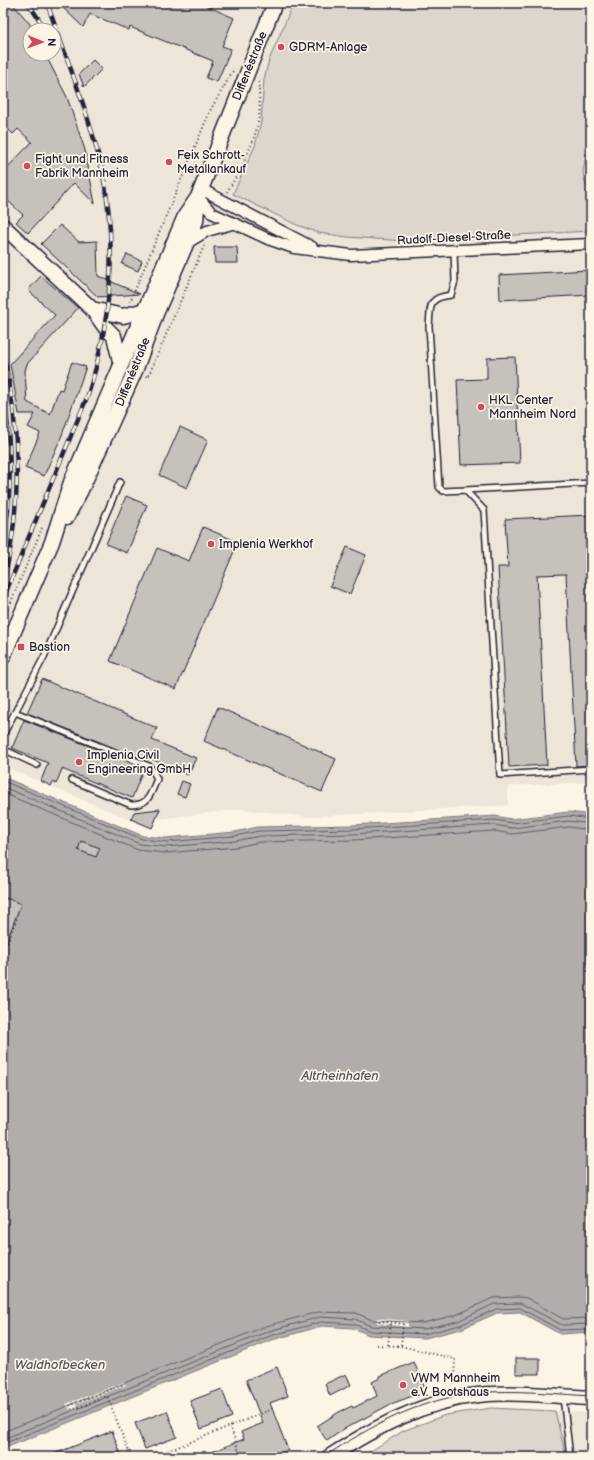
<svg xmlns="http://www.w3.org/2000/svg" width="594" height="1460" viewBox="0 0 594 1460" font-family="'Balsamiq Sans',sans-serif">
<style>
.built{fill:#ece5d8;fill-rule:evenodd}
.green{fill:#dcd6cc;stroke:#7f7c84}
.water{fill:#b2adab;stroke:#78757e}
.pier{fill:#fcf5e5}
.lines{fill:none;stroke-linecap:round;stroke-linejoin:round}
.shore{stroke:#5c5a68;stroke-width:1}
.building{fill:#c6c1bb;stroke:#22223b}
.lane-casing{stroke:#22223b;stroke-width:8}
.street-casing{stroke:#22223b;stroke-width:13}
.secondary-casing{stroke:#22223b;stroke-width:17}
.path{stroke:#22223b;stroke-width:2;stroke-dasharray:1 3;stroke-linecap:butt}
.lane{stroke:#fcf5e5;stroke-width:5}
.street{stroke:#fcf5e5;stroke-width:10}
.secondary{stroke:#fcf5e5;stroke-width:14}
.tram{stroke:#22223b;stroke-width:1}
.rail-casing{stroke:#22223b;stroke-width:4.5}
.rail{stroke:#fcf5e5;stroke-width:3;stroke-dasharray:9;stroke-linecap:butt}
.poi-dot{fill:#d1495b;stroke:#fcf5e5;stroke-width:1.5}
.labels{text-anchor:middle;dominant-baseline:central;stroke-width:3.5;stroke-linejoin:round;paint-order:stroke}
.poi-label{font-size:12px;fill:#22223b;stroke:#fcf5e5;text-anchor:start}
.street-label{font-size:12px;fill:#22223b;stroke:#fcf5e5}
.water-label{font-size:13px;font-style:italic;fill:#545362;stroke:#fcf5e5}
</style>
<rect width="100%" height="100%" fill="#fcf5e5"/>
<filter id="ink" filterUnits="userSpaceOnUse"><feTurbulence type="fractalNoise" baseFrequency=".025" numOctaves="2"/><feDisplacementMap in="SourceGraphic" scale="8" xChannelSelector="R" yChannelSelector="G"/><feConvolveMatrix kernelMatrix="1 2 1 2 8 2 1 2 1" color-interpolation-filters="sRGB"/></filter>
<g filter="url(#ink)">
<path class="built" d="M3,3H591V782L508,786V805L309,817L242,809L158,819L152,829L3,766ZM30,30H54V54H30Z
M555,1411L591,1413V1457H566Z"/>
<path class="green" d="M375,3H591V150L586,155L583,172L585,183L591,192V231L404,241L347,237L319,233L297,225L233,194L255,146L261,122L264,79L269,60L293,4L313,7Z
M491,1408L555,1411L566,1457H361L403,1431L445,1415Z"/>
<path class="water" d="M3,777L143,836L166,838L235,832L258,827L353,825L495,816L511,819L569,812L591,815V1332L560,1334L520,1312L497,1313L461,1329L425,1338L369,1335L353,1328L322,1326L272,1340L3,1449Z"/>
<path class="pier" d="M377,1318L408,1321V1327L377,1323Z
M124,1382L126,1385L76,1404L78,1409L71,1412L69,1407H67L66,1404Z"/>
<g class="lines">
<path class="shore" d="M3,781L142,839L167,842L235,836L259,831L353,829L495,820L512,823L569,816L591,819
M3,787L140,844L166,847L235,841L260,836L353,834L494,825L512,828L569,821L591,824
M3,793L138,850L165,853L236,847L260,842L353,840L494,831L512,834L569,827L591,830
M3,1432L266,1326L318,1312L356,1313L372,1320L423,1323L456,1315L493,1298L520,1297L527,1298L563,1319L591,1318
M3,1439L269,1331L320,1317L355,1319L371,1326L424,1329L458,1321L494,1304L520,1303L562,1325L591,1324
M3,1444L270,1336L321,1322L354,1324L370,1331L424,1334L460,1325L496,1309L520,1308L560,1330L591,1329"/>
</g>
<path class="building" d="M3,3H12L30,24V54H45L67,97L85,150L95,204L74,183L28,233L16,222L23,215L3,196V172L32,142L18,129L13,134L3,124Z
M58,3H200L234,18L222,46L231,49L217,82L206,78L213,61L130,27L129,30L90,14L83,27Z
M93,60L102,69L84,87L79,74Z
M60,225L79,242L97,241L98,276L140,294L98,297L41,244Z
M214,247H237L238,263H215Z
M127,254L142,261L138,271L122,264Z
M590,270L591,295L500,300L499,275Z
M41,276L78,308L27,364L25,371L27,402L50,414L59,389L62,390L72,362L86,367L62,435L44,476L25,468L40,433L28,427L35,414H19L10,364L55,315L28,290Z
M515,357L520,463L461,465L457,380L487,379V358Z
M180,427L208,440L187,488L159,475Z
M126,496L147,505L127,553L106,544Z
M591,515V765L576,766L566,574L537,575L547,765L509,767L498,567H508L505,519Z
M203,527L238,542L176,689L110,661L157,548L189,561Z
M347,547L366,555L350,594L330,586Z
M42,679L157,728L152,740L196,758L188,775L149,758L147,761L27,713Z
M218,707L336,759L322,792L204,741Z
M24,720L144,768L132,798L62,769L56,784L53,782L51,786L41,781L48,763L12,748Z
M182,781L190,784L185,797L177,794Z
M160,809L152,828L131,819L134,812Z
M81,841L100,848L96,857L78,850Z
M6,898L21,904L4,948L3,905Z
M516,1358H540V1374H516Z
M414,1362L426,1391L391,1404L344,1429L327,1441L317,1426L339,1412L352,1406L353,1408L377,1396L372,1382L380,1378V1376Z
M277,1367L288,1396L270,1403L288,1450L270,1457H199L244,1439L241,1432L263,1423L246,1380Z
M346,1374L351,1385L330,1396L325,1384Z
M222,1389L232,1417L201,1429L190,1401Z
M167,1411L177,1437L145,1449L135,1423Z
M112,1431L122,1457H49V1456Z"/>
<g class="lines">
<defs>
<path id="lane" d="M454,251L455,281L451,295C427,298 431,305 429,326L439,487L443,491L465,490L591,483
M465,490L484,510L500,775L591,769
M15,712L149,766L153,771L157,779C150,794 150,805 131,805L72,780
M3,735L44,657L120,482
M3,749L37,765
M563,1397L570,1457"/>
<path id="street" d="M201,189L312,247
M198,197L212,213L268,239L294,248L351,255L591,244
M187,243L207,231L232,224"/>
<path id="secondary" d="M3,226L92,309L105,327L114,336
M92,309L123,316L145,310
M114,336L121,365
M67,517L81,490L135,371L156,314L196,221L198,197
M3,657L52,542L71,482L185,216L198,197L275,3
M329,1457C374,1428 423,1401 478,1395C515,1391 554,1396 591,1398"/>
</defs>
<use href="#lane" class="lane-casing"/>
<use href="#street" class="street-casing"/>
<use href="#secondary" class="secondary-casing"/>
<path class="path" d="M227,192C240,172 256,140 259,117C261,105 258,92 259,79
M130,302L210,111L234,69
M146,376L148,377L204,246
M3,621L42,528
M3,834L8,836
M3,903L6,898
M3,953L17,918
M379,1321L403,1324L401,1346
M377,1345L401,1346L455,1359L454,1384
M388,1345L391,1323
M122,1385L70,1405L72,1410L107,1396L131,1457
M230,1426L241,1457
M153,1457L275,1408"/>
<use href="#lane" class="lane"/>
<use href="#street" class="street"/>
<use href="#secondary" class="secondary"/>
<path class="tram" d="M324,1457C370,1426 422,1398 478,1393C515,1389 554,1394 591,1396"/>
<defs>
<path id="rail" d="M28,3L46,30
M3,353C21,430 22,507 3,584
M3,391C12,443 12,496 3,548
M3,599L88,395C111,323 118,245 102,170C89,113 66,58 47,3"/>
</defs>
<use href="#rail" class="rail-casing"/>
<use href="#rail" class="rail"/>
</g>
</g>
<g class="poi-dot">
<circle cx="281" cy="47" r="4"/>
<circle cx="169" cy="162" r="4"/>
<circle cx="27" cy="166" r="4"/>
<circle cx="481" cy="407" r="4"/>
<circle cx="211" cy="544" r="4"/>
<rect x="17" y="643" width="8" height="8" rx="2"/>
<circle cx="79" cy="762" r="4"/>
<circle cx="403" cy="1385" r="4"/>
</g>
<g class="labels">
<g class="poi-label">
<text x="289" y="47">GDRM-Anlage</text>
<text x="177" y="155">Feix Schrott-<tspan x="177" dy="14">Metallankauf</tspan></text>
<text x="35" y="159">Fight und Fitness<tspan x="35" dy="14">Fabrik Mannheim</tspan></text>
<text x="489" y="400">HKL Center<tspan x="489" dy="14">Mannheim Nord</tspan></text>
<text x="219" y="544">Implenia Werkhof</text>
<text x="29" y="647">Bastion</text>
<text x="87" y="755">Implenia Civil<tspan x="87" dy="14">Engineering GmbH</tspan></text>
<text x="411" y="1378">VWM Mannheim<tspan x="411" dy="14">e.V. Bootshaus</tspan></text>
</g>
<g class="street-label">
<text transform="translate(250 66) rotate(-68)">Diffenéstraße</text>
<text transform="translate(454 238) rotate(-3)">Rudolf-Diesel-Straße</text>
<text transform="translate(133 372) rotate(-68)">Diffenéstraße</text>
</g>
<g class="water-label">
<text x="340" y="1076">Altrheinhafen</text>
<text x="60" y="1365">Waldhofbecken</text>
</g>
</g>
<rect width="594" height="1460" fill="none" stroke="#fcf5e5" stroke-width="16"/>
<rect x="8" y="8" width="578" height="1444" fill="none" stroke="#22223b" stroke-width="1.5" filter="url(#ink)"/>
<g transform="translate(42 42) rotate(91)"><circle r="19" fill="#fcf5e5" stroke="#a5a1a1"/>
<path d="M0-3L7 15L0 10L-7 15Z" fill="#d1495b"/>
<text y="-6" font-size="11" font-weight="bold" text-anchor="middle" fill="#22223b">N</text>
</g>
</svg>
